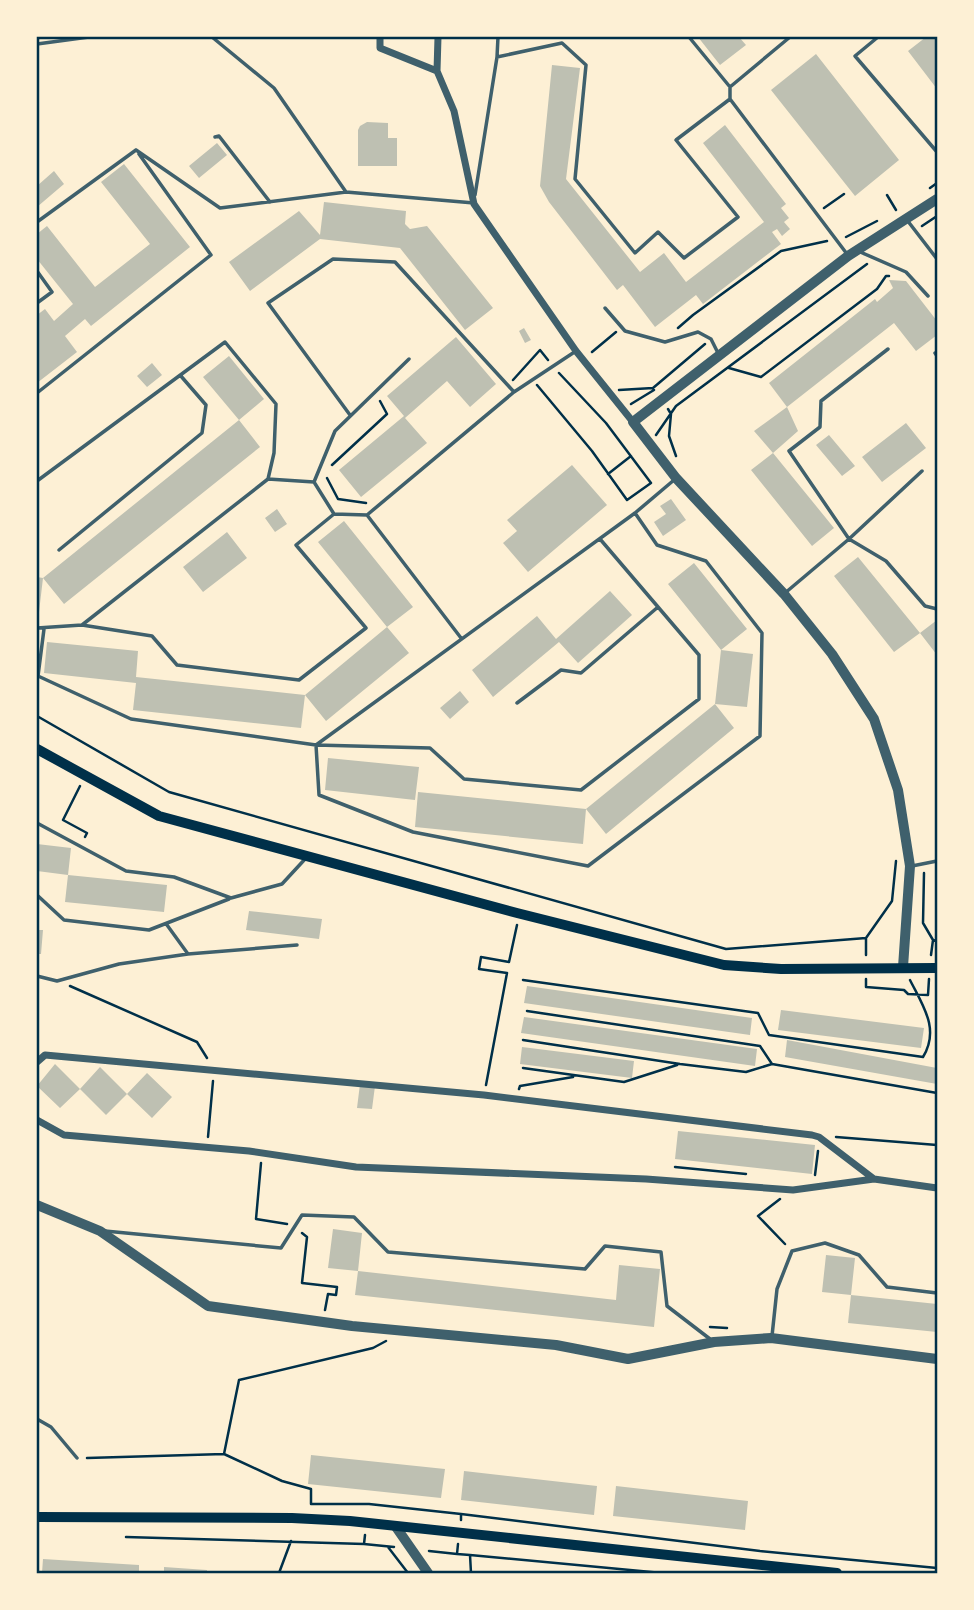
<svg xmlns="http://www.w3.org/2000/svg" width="974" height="1610" viewBox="0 0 974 1610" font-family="Raleway,sans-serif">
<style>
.building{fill:#bec0b2}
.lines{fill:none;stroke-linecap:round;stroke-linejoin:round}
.path{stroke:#003049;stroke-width:2.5}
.service{stroke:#3f606c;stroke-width:3.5}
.minor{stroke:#3f606c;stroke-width:7}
.tertiary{stroke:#3f606c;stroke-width:10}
.secondary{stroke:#003049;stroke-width:10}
.neatline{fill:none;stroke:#003049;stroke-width:2.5}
</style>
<rect width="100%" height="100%" fill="#fdf0d5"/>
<path class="building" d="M698,37H739L746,45L720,65Z
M926,37H934L937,40V89L908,51Z
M816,54L899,160L855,196L771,90Z
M552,65L580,68L566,179L640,272L664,253L686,282L764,222L703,143L725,125L786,204L781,208L789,218L784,222L790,229L782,236L777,229L772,232L781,244L703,304L696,295L655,327L623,285L617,290L549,202L540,186Z
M367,122L388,123V138H397V166H358V130L360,126Z
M217,143L227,155L199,178L189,166Z
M124,164L190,247L91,326L85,319L65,336L77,352L37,383V315L45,309L54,321L73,304L37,259V234L47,226L95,287L150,244L101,182Z
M54,171L64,184L37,207V186Z
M324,202L406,211L405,224L410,229L427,226L493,308L465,330L400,248L320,239L250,291L229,262L299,211L320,235Z
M889,280L906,281L937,321V335L916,351L894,323L787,407L769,383L875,299L877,302L893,288Z
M524,328L531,340L525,343L519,331Z
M456,337L496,384L470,407L447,381L405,418L427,443L361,497L339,470L404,416L387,396Z
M229,356L264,399L239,420L203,377Z
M152,363L162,375L147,387L137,376Z
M787,407L798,431L773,453L754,431Z
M239,420L260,447L64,604L43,578Z
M906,423L926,448L882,482L862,457Z
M829,435L855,466L842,476L816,445Z
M773,453L834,528L812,546L751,470Z
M572,465L607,505L528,572L503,543L517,531L507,520Z
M671,499L686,520L663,536L654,522L666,514L660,506Z
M277,509L287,524L275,532L265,518Z
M344,521L413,607L387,627L318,542Z
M227,532L247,558L203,592L183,567Z
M858,557L920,633L894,652L834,576Z
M694,563L747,629L721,650L753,654L747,707L715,704L721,650L668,584Z
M37,577L43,578L39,612H37Z
M610,591L632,615L578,663L559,642L493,697L472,670L537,616L556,639Z
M937,620V655L920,633Z
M387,627L409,653L326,721L305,695Z
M47,642L138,651L136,677L305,695L301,728L133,710L136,683L44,673Z
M460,691L469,702L450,719L440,708Z
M715,704L734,728L606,834L586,809Z
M328,758L419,767L415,800L325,790Z
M418,792L586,809L583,844L415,827Z
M37,844L71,848L68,875L37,871Z
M68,875L167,885L164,912L65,902Z
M249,911L322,919L319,939L246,930Z
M37,930H43L41,954H37Z
M527,986L752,1018L750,1035L524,1003Z
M781,1010L924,1028L921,1048L778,1030Z
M524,1017L757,1049L755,1066L521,1033Z
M787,1040L937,1068V1084L785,1057Z
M522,1047L634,1061L632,1078L520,1064Z
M55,1064L80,1089L60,1108L37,1086Z
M100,1067L127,1094L106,1115L80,1089Z
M147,1073L172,1097L152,1118L127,1094Z
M360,1084L375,1086L372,1109L357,1108Z
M678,1131L815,1145L812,1174L675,1159Z
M333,1229L362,1233L358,1271L328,1268Z
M826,1255L855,1258L851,1295L822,1292Z
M619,1265L660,1269L654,1327L355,1295L358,1271L616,1300Z
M851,1295L937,1304V1332L848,1323Z
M311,1455L445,1469L441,1498L308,1484Z
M464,1471L597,1486L594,1515L461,1500Z
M616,1486L748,1501L745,1530L613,1516Z
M43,1559L139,1565V1573H42Z
M164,1567L207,1570V1573H164Z"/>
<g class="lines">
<path class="path" d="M930,188L937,183
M887,195L896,210
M824,208L844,194
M922,226L937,216
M846,237L877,221
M678,328L693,315L781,251L827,241
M592,352L616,332
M729,368L761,377L877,289L886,276H889
M513,380L540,350L548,360
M537,385L592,451L627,500L651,483L606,423L559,373
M619,390L653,388L705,344
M631,404L654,390
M668,409L671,414L669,436L676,456
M656,435L676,406L867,264
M332,465L387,414L380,401
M608,474L631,456
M327,478L338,499L366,503
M37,716L169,792L726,949L866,938
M80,786L63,820L87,833L85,837
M924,873L923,923L933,940L937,941
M866,955V938L892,901L896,861
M931,955L933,940
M866,979V987L904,990L908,994L928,995L929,979
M523,980L758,1013L769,1035L923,1057C940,1029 923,1006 910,980
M70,986L197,1042L207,1058
M527,1011L760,1046L772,1064L937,1093
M523,1040L680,1064L746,1072L772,1064
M523,1068L624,1082L677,1065
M486,1085L507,973L479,969L481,957L509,962L517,925
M519,1089L520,1086L573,1077
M208,1137L213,1081
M836,1137L937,1145
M261,1163L256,1219L287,1224
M675,1167L746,1174
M815,1175L818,1151
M780,1199L758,1216L785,1244
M302,1233L307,1237L302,1283L337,1287L336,1295L328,1294L325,1310
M710,1327L727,1328
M224,1454L239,1380L373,1348L386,1341
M87,1458L224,1454L282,1481L311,1489V1504H369L461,1514V1520
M461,1514L760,1551L937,1568
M365,1535L364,1544L394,1547
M126,1537L364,1544
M388,1547L408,1573
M429,1551L457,1554L458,1544
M457,1554L470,1555L471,1573
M470,1555L662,1573
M279,1573L291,1541"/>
<path class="service" d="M212,37L274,88L346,192
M689,37L730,87V99L847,254
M878,37L855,56L937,152
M37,44L89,37
M497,57L498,37
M730,87L790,37
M215,137L219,136L270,202
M136,150L220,208L346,192L474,203
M475,195L497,57L562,43L586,65L575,179L635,253L658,232L684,258L738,217L676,140L730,99
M907,220L937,259
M37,222L136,150
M858,251L906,272L928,296
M37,271L52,292L37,303
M605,308L625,331L665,342L698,332L711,339L718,353
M935,353L937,356
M37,393L211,255L139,154
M350,415L268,303L333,259L395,262L514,392
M922,471L849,539L886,561L925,606L937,609
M268,479L314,482L334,514L367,515L514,392L576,351
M37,481L225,342L276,404L274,453L268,479L82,625L37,628
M314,482L335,431L409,359
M367,515L461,638
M600,539L699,655V699L581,790L464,779L430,748L316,745L319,795L413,832L588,866L760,736L762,633L706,561L657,545L635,513
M59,550L202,433L206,405L180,375
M785,593L849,539L789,451L820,427L821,401L888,349
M82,625L152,636L177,665L299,680L366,628L296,545L334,514
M44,629L38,676L131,719L316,745L635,513L674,480
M517,703L561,670L581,673L658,607
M37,823L126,871L174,877L231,898L282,884L306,858
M912,866L937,861
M37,895L64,920L149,930L229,899
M167,925L188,954
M37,976L57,981L119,964L188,954L297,945
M105,1231L281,1248L302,1215L354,1217L388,1252L585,1269L605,1246L661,1252L667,1306L710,1339
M772,1336L777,1289L792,1251L825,1243L859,1255L887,1287L937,1293
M37,1419L51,1427L77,1458"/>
<path class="minor" d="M380,37V48L437,71
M438,37L437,71L454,111L474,204L576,351L633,422
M37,1062L45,1055L484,1095L812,1135L819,1137L874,1179L937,1188
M37,1120L64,1135L249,1151L356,1167L646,1179L793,1190L874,1179"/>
<path class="tertiary" d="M903,967L910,866L898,790L874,719L832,654L784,594L676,478L633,422L848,256L937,199
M37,1205L100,1231L208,1306L352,1326L556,1345L628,1359L714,1342L771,1338L937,1359
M396,1527L428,1573"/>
<path class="secondary" d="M37,749L159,816L517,913L724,965L781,969L937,968
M37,1517L292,1518L350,1521L837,1573"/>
</g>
<rect width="974" height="1610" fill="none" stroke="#fdf0d5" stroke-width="77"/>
<rect x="38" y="38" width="898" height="1534" class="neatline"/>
</svg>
